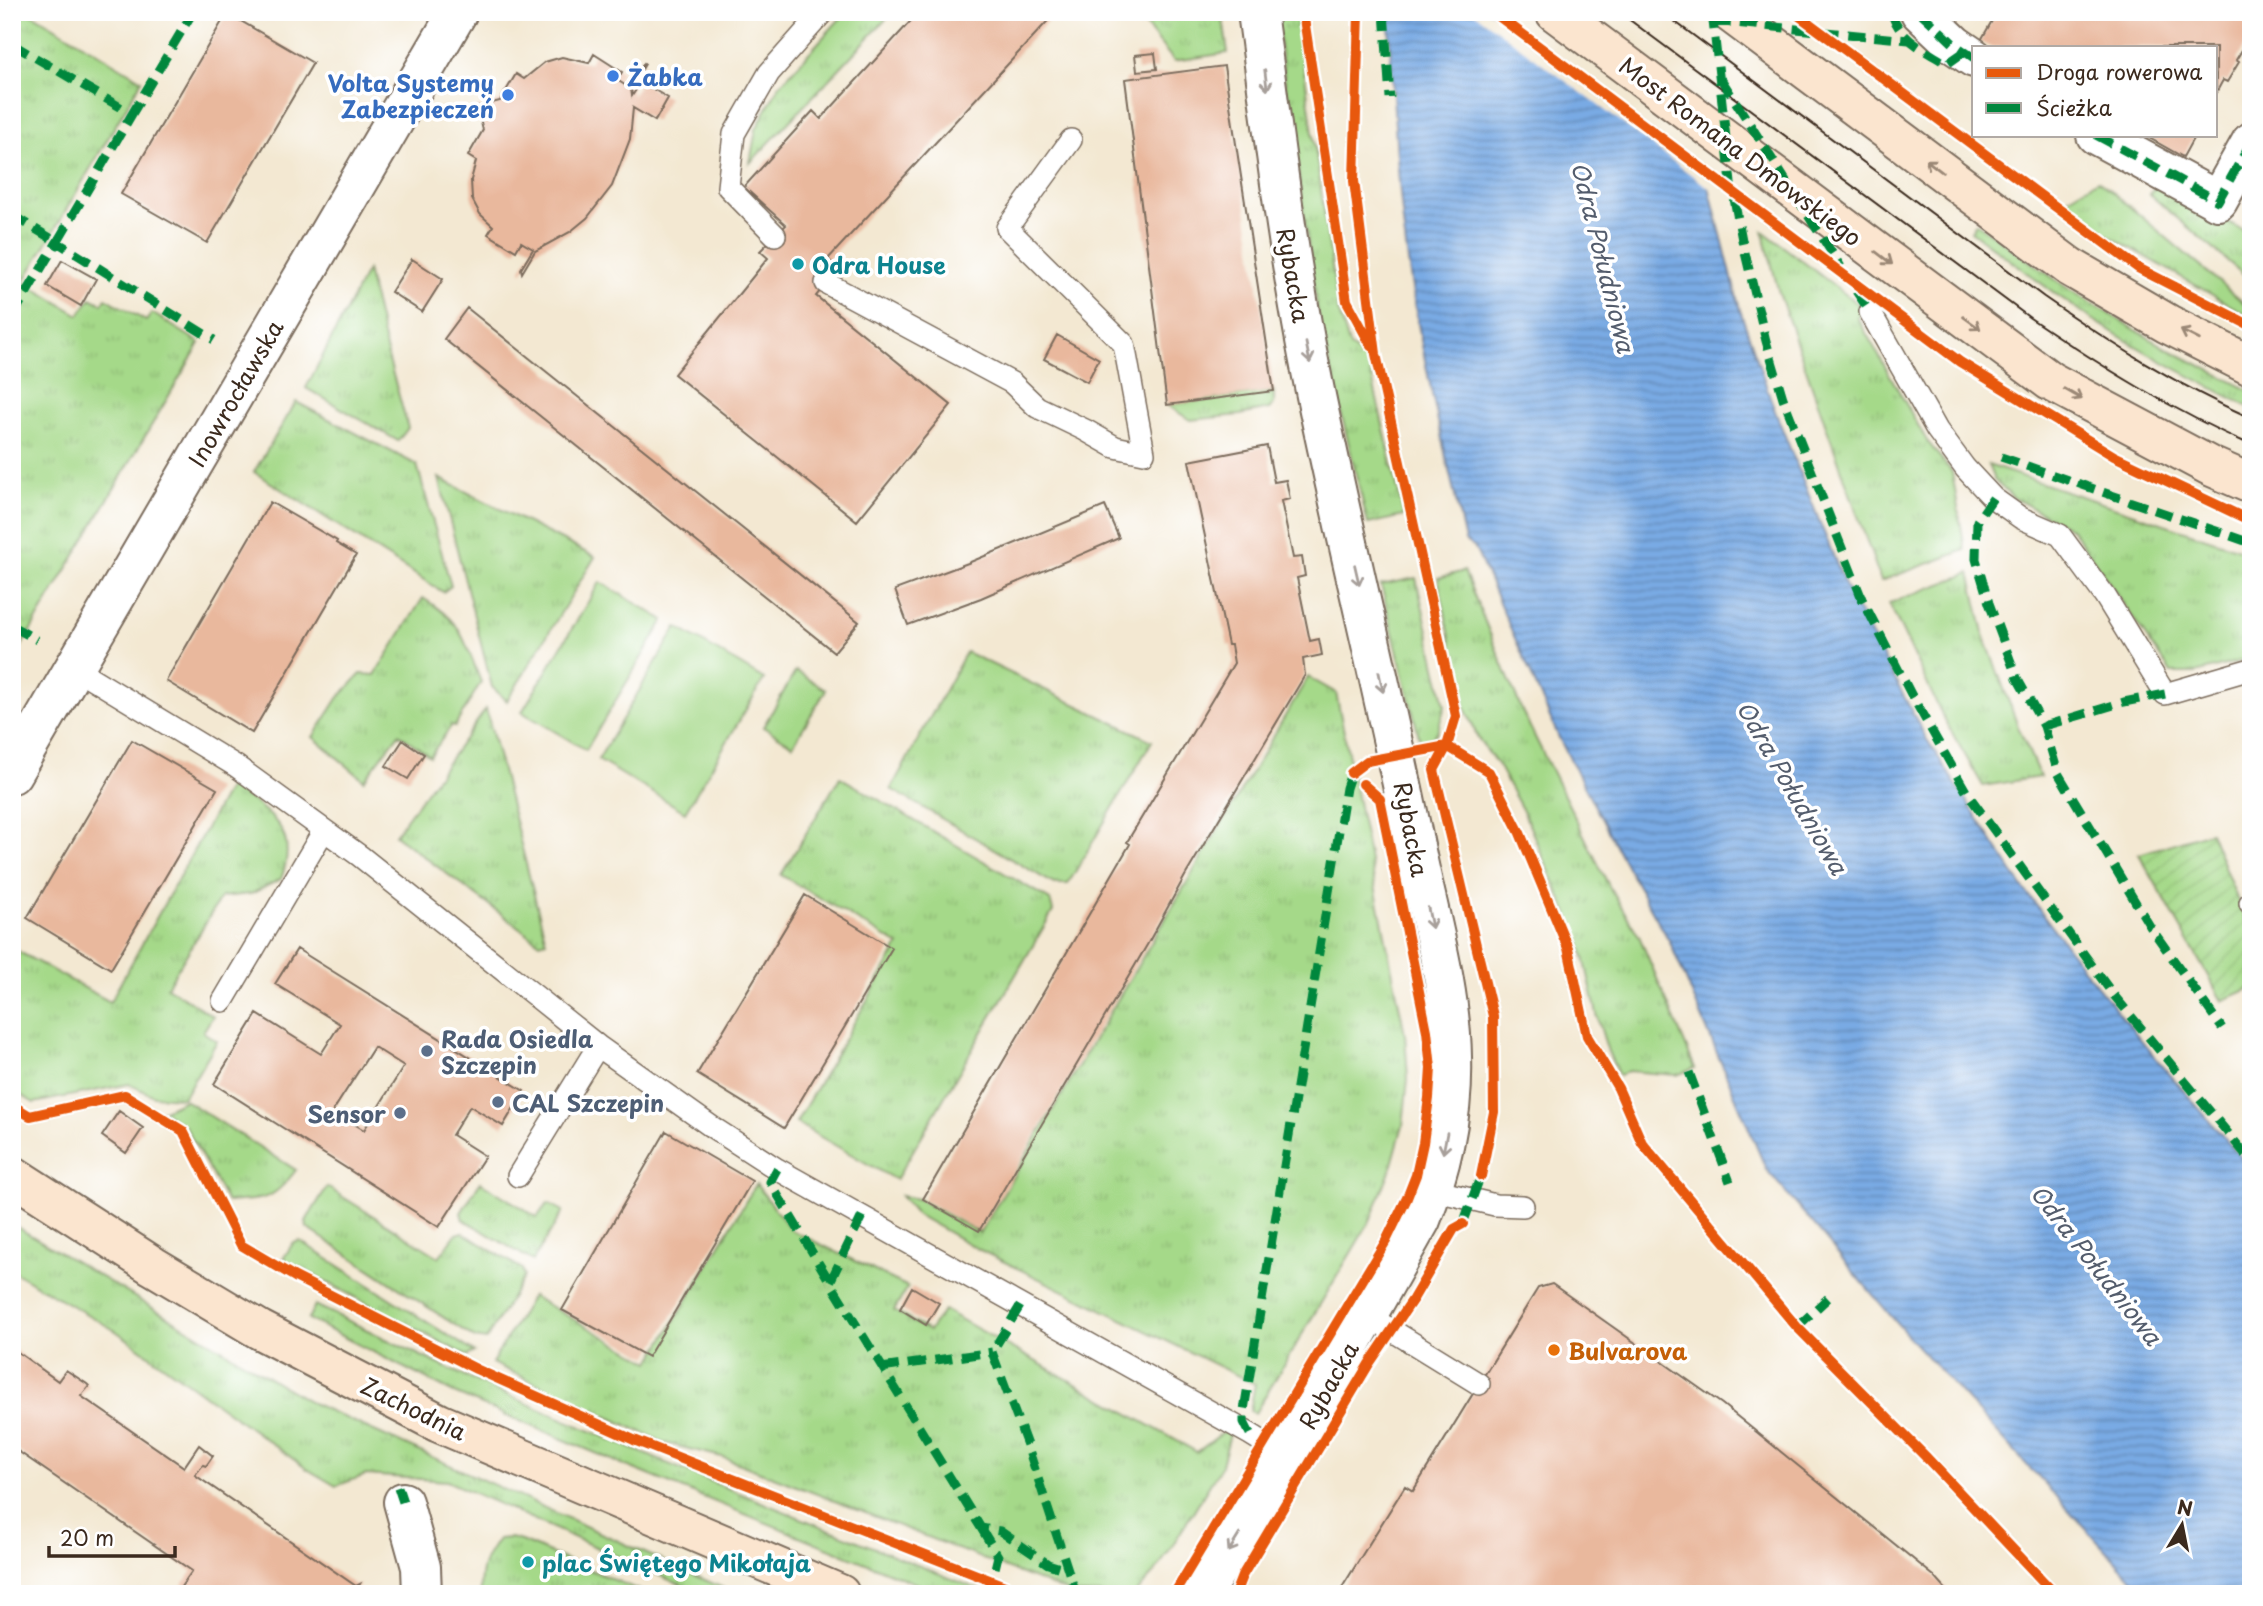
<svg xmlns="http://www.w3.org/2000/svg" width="2263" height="1606" viewBox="0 0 2263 1606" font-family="'Playpen Sans',sans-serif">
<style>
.grass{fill:url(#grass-tufts);stroke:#708254;stroke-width:2}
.garden{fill:url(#garden-furrows);stroke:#708254;stroke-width:2}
.pitch{fill:#a5d989;stroke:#708254;stroke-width:2}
.water{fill:url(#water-rules);stroke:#5a6a81;stroke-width:2}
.pier{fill:#f3e8d2}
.building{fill:#e9b89d;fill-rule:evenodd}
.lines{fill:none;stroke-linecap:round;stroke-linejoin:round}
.lane-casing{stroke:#7b6c5d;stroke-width:24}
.street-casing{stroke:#7b6c5d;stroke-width:42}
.secondary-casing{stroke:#7b6c5d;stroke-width:42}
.lane{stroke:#fff;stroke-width:21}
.street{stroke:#fff;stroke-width:38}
.secondary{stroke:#fbe5cf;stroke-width:38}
.tram{stroke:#3b2a1e;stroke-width:2}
.quiet{stroke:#00873e;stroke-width:9;stroke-dasharray:18 9;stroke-linecap:butt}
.cycleway-casing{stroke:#fff;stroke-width:15}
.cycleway{stroke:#e8590c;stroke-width:10}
.oneway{stroke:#a79f9a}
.oneway2{stroke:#9b8876}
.shop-dot{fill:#3f7fe0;stroke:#fff;stroke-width:2.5}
.culture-dot{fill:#0f9aa8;stroke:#fff;stroke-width:2.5}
.service-dot{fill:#5c6f8a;stroke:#fff;stroke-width:2.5}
.food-dot{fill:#e8710a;stroke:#fff;stroke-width:2.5}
.labels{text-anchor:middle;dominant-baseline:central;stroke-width:7;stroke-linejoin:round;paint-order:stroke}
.shop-label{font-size:23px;font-weight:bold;fill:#366cbe;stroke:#fff;text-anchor:start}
.street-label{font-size:23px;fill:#3b2a1e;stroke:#fff}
.culture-label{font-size:23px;font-weight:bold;fill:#0d838f;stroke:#fff;text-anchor:start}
.service-label{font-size:23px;font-weight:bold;fill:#4e5e75;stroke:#fff;text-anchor:start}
.food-label{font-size:23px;font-weight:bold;fill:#c56008;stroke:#fff;text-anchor:start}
.water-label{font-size:24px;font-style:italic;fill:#545d6d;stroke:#fff}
</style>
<defs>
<pattern id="grass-tufts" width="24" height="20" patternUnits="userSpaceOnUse" patternTransform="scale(1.75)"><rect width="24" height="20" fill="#a5d989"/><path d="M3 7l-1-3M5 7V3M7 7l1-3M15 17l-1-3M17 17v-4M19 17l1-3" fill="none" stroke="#8fba76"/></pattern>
<pattern id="garden-furrows" width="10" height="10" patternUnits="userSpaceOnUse" patternTransform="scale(1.75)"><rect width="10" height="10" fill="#a5d989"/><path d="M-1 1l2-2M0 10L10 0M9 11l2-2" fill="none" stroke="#8fba76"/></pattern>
<pattern id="water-rules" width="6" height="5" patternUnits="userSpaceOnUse" patternTransform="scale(1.75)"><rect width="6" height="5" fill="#79aae4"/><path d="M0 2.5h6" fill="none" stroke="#648bb8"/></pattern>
</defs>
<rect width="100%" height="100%" fill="#fff"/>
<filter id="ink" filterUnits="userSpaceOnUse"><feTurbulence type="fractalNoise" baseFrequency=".0143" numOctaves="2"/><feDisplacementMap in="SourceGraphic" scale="14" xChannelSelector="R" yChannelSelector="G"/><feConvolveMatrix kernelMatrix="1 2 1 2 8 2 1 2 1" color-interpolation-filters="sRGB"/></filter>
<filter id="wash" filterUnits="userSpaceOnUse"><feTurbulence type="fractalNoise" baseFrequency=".00686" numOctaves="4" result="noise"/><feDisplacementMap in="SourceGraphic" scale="28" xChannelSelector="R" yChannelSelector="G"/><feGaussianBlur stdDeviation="1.57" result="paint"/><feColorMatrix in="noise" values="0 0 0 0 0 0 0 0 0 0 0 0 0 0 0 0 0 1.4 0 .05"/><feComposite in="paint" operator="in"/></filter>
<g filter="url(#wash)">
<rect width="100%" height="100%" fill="#f3e8d2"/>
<path class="grass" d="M12,12H29L142,80L24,282L79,315L91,298L102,304L106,298L146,321L152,313L200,343L12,662Z
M846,12H893L750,163L756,129L779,86Z
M1135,12H1222L1228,53L1174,61Z
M1275,12H1296L1338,310L1350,347L1368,360L1404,516L1368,524L1319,321Z
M2098,180L2251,309V317L2101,231L2063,201Z
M2159,184L2248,233L2251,229V281L2149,194Z
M1976,223L2070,290L2164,347L2251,391V408C2208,386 2165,364 2124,339C2070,307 2021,268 1971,231Z
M1763,231L1866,310L1857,317L1927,441L1952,472L1965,550L1881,581L1779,293Z
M367,270L388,357L408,428L398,441L306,388Z
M1274,391V404L1269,409L1240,415L1190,420L1167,405Z
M296,402L417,465L451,586L443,592L254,472Z
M1988,465L2251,553V658L2196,673H2171L2072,529L2012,497L1994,480Z
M439,478L595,557L507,701L492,687Z
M1464,571L1522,711L1610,888L1639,936L1695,1068L1677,1075L1628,1071L1619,1076L1608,1052L1599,1023L1581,944L1524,813L1499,767L1478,738L1464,706L1438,578Z
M1970,573L1985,638L2019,729L2040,777L1983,786L1944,719L1889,603Z
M1416,578L1445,706L1437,732L1432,738L1420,741L1381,585Z
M423,598C463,622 464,640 481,682L455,726L452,725L430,756L399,734L364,780L313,737L339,697L361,674L375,675Z
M966,652L1152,741L1068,884H1054L891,789Z
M1308,677L1336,693L1405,1034L1408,1079L1403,1125L1391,1168L1370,1221L1255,1413L1250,1411L1255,1384L978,1249L916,1214L901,1196L918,1199L980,1233Z
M486,709L546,941L540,943L395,835Z
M840,777L1050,900L1053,911L896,1180L796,1123L899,945L781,875Z
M230,785C267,812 301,828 281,879L251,894L221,897L167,987L213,1016L203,1032L217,1041L183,1098L154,1096L129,1084L34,1103L12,1090V948L110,1002Z
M185,1100L296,1170C272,1202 264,1199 227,1202L185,1126L162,1111Z
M480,1182L537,1217L548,1203L563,1211L533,1261L463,1219L461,1213Z
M756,1184L791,1230L908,1287L894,1311L929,1331L944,1310L1197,1452L1225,1431L1230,1434L1222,1465L1159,1567L1136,1594H1073L722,1457L665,1443L492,1363L532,1296L650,1362Z
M327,1187L439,1257L456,1234L462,1232L522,1269L524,1276L486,1340L475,1338L307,1228L306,1221Z
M12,1224L312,1403L736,1594H701L447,1481L366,1475L336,1486L307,1469L116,1331L12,1271Z
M300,1241L474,1352L467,1356L283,1259L293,1243Z
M315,1305C367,1329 417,1355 469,1378C641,1455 815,1524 990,1594H942L619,1463L454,1393L308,1319Z
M510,1538L521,1541L648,1594H480C480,1568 483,1560 498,1539Z"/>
<path class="garden" d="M2210,832L2251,933V988L2222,1001L2139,854Z"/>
<path class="pitch" d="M600,582L664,620L586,750L522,712Z
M677,627L764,679L685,812L598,760Z
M796,671L826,690L793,745L763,727Z"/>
<path class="water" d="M1388,12H1684L1709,187L1740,310L1775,411L1846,587L1926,738L2019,882L2085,971L2155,1057L2251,1169V1594H2146L1908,1336L1766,1169L1670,942L1627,867L1560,740L1475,548L1465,541C1445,450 1422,360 1409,268C1396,184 1394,97 1388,12Z"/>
<path class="pier" d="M1473,12H1688L1713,191Z"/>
<g id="blocks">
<path class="building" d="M919,12H1056L828,259L838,269L816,296L951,405L857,521L674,374L768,258L760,251L786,225L744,187L813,111L821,119Z
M1997,12H2251V35L2236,60L2239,62L2227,82L2223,80L2216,93V47H1990L1980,42Z
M227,13L313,63L207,243L121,194Z
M1155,53L1157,69L1137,71L1135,55Z
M594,54L622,72L617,80L628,87L644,63L645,64L631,89L632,96L641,82L668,98L655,121L633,108L630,139L612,186L587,218L570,232L535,251L522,273L521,269L533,249L521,242L516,251L488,234L493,226L480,214L472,199L471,180L476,161L468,156L483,130L477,107L500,101L516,74L524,79L545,62L562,57L589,63Z
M1224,66L1274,391L1167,405L1125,79Z
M2144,135H2195L2183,157Z
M412,259L443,279L422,312L391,292Z
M62,260L96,279L81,306L47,286Z
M467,308L859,622L834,652L444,339Z
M1057,335L1099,359L1087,382L1044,359Z
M1267,446L1274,482L1286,480L1290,499L1281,501L1293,558L1302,557L1305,576L1297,578L1310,641L1319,639L1322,655L1303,659L1305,675L1185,876L1147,945L979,1231L923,1199L1130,844L1127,842L1234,663L1231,645H1228L1189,461Z
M270,502L337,541L336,543L356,555L252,733L166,681Z
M1105,506L1119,538L981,598L908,625L895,590L968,563Z
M132,740L217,789L111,969L27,918Z
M403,740L424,754L408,779L386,766Z
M805,895L892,948L784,1128L697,1074Z
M297,949L524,1091L503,1126L470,1106L452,1135L485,1156L439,1227L214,1084L257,1014L321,1054L340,1024L275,984ZM374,1047L404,1066L364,1130L333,1111Z
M119,1111L143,1128L126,1153L102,1136Z
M666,1131L752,1181L648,1357L562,1310Z
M1552,1284L1722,1404L1934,1576L1950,1594H1338L1405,1486L1413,1491L1538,1288Z
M912,1287L939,1303L926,1325L900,1309Z
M12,1348L58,1381L66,1370L87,1384L89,1386L81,1396L184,1467L199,1445L213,1456L206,1466L203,1465L195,1475L356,1586L360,1584L354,1594H176L192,1571L12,1447Z"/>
</g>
</g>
<g filter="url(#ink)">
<use href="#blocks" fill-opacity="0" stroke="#7b6c5d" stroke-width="2"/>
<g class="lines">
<defs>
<path id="lane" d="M775,235L728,187L734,134L769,73L823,12
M826,283L1012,383L1037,407L1085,430L1115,447L1144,453L1124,344L1007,228L1071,140
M1870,312L1937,430L1965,468L1993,498L2021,518L2060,535L2105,596L2165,694L2251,669
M73,667L236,766L360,856L598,1046L712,1127L777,1169L1250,1434L1287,1457
M2250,903L2251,902
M223,1001L324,830
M518,1176L598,1046
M1433,1190L1495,1205L1523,1206
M1367,1315L1479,1384"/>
<path id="street" d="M1920,12L1955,45L1974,58
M2096,135L2218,201L2251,142
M12,774L458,12
M403,1502L421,1567L422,1594
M1202,1594L1301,1433L1421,1220C1442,1168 1454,1114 1452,1057C1451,990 1431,922 1417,856C1386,701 1347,547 1315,391C1289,266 1274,139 1257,12"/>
<path id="secondary" d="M1555,12L2050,381L2210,466L2251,484
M1729,12L2070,267L2168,324L2251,366
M12,1175L153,1266L260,1330L439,1423L840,1594"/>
</defs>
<use href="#lane" class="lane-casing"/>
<use href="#street" class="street-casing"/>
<use href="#secondary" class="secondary-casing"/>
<use href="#lane" class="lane"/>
<use href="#street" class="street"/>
<use href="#secondary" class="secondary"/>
<path class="tram" d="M1619,12L2030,318C2101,366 2173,411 2251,445
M1662,12L2044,297C2109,342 2178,386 2251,418"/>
<path class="quiet" d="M1384,12L1390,98
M1712,12L1731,183L1742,240L1766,341L1783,398L1862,599L1912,696L1967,793L2112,993L2251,1161
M1891,12C1901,41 1923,49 1947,64L1964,52
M1920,12L1955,45L1974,58
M1713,21L1909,40
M12,44L132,114L193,12
M1721,79L1841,267
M2096,135L2218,201L2251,142
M12,215L57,242L132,114
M1856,291L1870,312
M12,317L57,242L214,340
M2001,457L2251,543
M1993,498L1977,521L1976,559L1989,603L2017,678L2044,726L2058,773L2151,928L2222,1028
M12,626L37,640
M2044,726L2124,702L2165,694
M1689,1072L1730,1182
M777,1169L770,1182L830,1282
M862,1216L830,1282L981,1528L1000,1531L1048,1564L1067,1570
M1463,1224L1482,1172
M1020,1306L992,1352L1027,1445L1076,1594
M1797,1327L1828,1298
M881,1368L992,1352
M1250,1434L1244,1422V1410L1346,788L1351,773
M398,1487L403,1502
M981,1528L998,1556L992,1581"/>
<defs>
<path id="cycleway" d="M1303,12L1347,301L1371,345
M1359,12L1354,181L1376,354L1456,716L1447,746L1434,770L1493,1016L1494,1112L1481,1176
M1493,12L1960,362L2114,456L2251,521
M1794,12L2138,268L2251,326
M1351,773L1367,761L1447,746L1489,772L1520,833L1568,948L1587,1036L1618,1088L1642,1143L1797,1327L1925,1456L2055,1594
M12,1105L30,1116L125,1095L183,1131L241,1245L295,1277L476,1369L634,1440L1025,1594
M1174,1594L1386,1241L1407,1198L1416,1175L1423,1143L1429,1098L1431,1068L1427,1031L1380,799L1363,784
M1235,1594L1242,1576L1369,1364L1413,1299L1454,1229L1463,1224"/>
</defs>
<use href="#cycleway" class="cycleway-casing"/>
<use href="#cycleway" class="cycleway"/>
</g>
<defs><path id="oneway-shaft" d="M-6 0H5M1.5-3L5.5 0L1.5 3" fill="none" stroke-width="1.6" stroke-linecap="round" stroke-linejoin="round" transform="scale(1.75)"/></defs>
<g class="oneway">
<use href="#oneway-shaft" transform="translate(1266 80) rotate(83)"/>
<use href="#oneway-shaft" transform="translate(1308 353) rotate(79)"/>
<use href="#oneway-shaft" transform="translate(1357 575) rotate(77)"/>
<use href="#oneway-shaft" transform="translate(1381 682) rotate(78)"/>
<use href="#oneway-shaft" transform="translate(1430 918) rotate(79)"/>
<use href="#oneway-shaft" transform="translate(1445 1143) rotate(101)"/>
<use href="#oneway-shaft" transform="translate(1234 1543) rotate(122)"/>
</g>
<g class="oneway2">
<use href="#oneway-shaft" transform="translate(1934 166) rotate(-143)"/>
<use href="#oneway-shaft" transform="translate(1884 258) rotate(37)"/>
<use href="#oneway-shaft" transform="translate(1972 323) rotate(36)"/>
<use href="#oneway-shaft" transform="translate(2190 335) rotate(-153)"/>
<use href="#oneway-shaft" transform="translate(2073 394) rotate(30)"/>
</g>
</g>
<g class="shop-dot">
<circle cx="613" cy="76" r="7"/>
<circle cx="508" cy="95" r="7"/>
</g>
<g class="culture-dot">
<circle cx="798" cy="264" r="7"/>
<circle cx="528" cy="1562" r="7"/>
</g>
<g class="service-dot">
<circle cx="427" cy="1051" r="7"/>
<circle cx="498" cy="1102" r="7"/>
<circle cx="400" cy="1113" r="7"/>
</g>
<circle class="food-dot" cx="1554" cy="1350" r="7"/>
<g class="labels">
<g class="shop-label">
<text x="627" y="76">Żabka</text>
<text x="494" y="82" text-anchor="end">Volta Systemy<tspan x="494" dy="26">Zabezpieczeń</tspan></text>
</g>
<g class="street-label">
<text transform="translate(1741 151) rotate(37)">Most Romana Dmowskiego</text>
<text transform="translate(1294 275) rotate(80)">Rybacka</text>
<text transform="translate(235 393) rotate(-60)">Inowrocławska</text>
<text transform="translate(1412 829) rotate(79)">Rybacka</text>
<text transform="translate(1328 1385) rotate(-61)">Rybacka</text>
<text transform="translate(414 1408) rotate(26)">Zachodnia</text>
</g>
<g class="culture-label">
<text x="812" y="264">Odra House</text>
<text x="542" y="1562">plac Świętego Mikołaja</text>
</g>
<g class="service-label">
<text x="441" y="1038">Rada Osiedla<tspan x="441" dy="26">Szczepin</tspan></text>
<text x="512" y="1102">CAL Szczepin</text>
<text x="386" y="1113" text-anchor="end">Sensor</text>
</g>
<g class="food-label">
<text x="1568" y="1350">Bulvarova</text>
</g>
<g class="water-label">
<text transform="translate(1604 257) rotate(76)">Odra Południowa</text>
<text transform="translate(1793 787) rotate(60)">Odra Południowa</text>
<text transform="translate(2097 1264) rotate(52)">Odra Południowa</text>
</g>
</g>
<rect width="2263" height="1606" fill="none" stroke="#fff" stroke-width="42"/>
<rect x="1972" y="46" width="245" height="91" fill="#ffffff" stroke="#b1aaa5" stroke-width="2"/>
<rect x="1986" y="68" width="35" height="10" fill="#e8590c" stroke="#b1aaa5" stroke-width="2"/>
<text x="2036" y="80" font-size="21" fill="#3b2a1e">Droga rowerowa</text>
<rect x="1986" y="103" width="35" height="10" fill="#00873e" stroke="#b1aaa5" stroke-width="2"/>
<text x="2036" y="116" font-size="21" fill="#3b2a1e">Ścieżka</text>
<g transform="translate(2182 1525) rotate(10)" stroke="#ffffff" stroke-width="5" paint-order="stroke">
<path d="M0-5L12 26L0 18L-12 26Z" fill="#3b2a1e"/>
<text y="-10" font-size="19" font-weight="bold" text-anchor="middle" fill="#3b2a1e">N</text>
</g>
<path d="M49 1546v10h126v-10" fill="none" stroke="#3b2a1e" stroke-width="3.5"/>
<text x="60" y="1546" font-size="21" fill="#3b2a1e" stroke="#ffffff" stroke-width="5" paint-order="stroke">20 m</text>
</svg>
